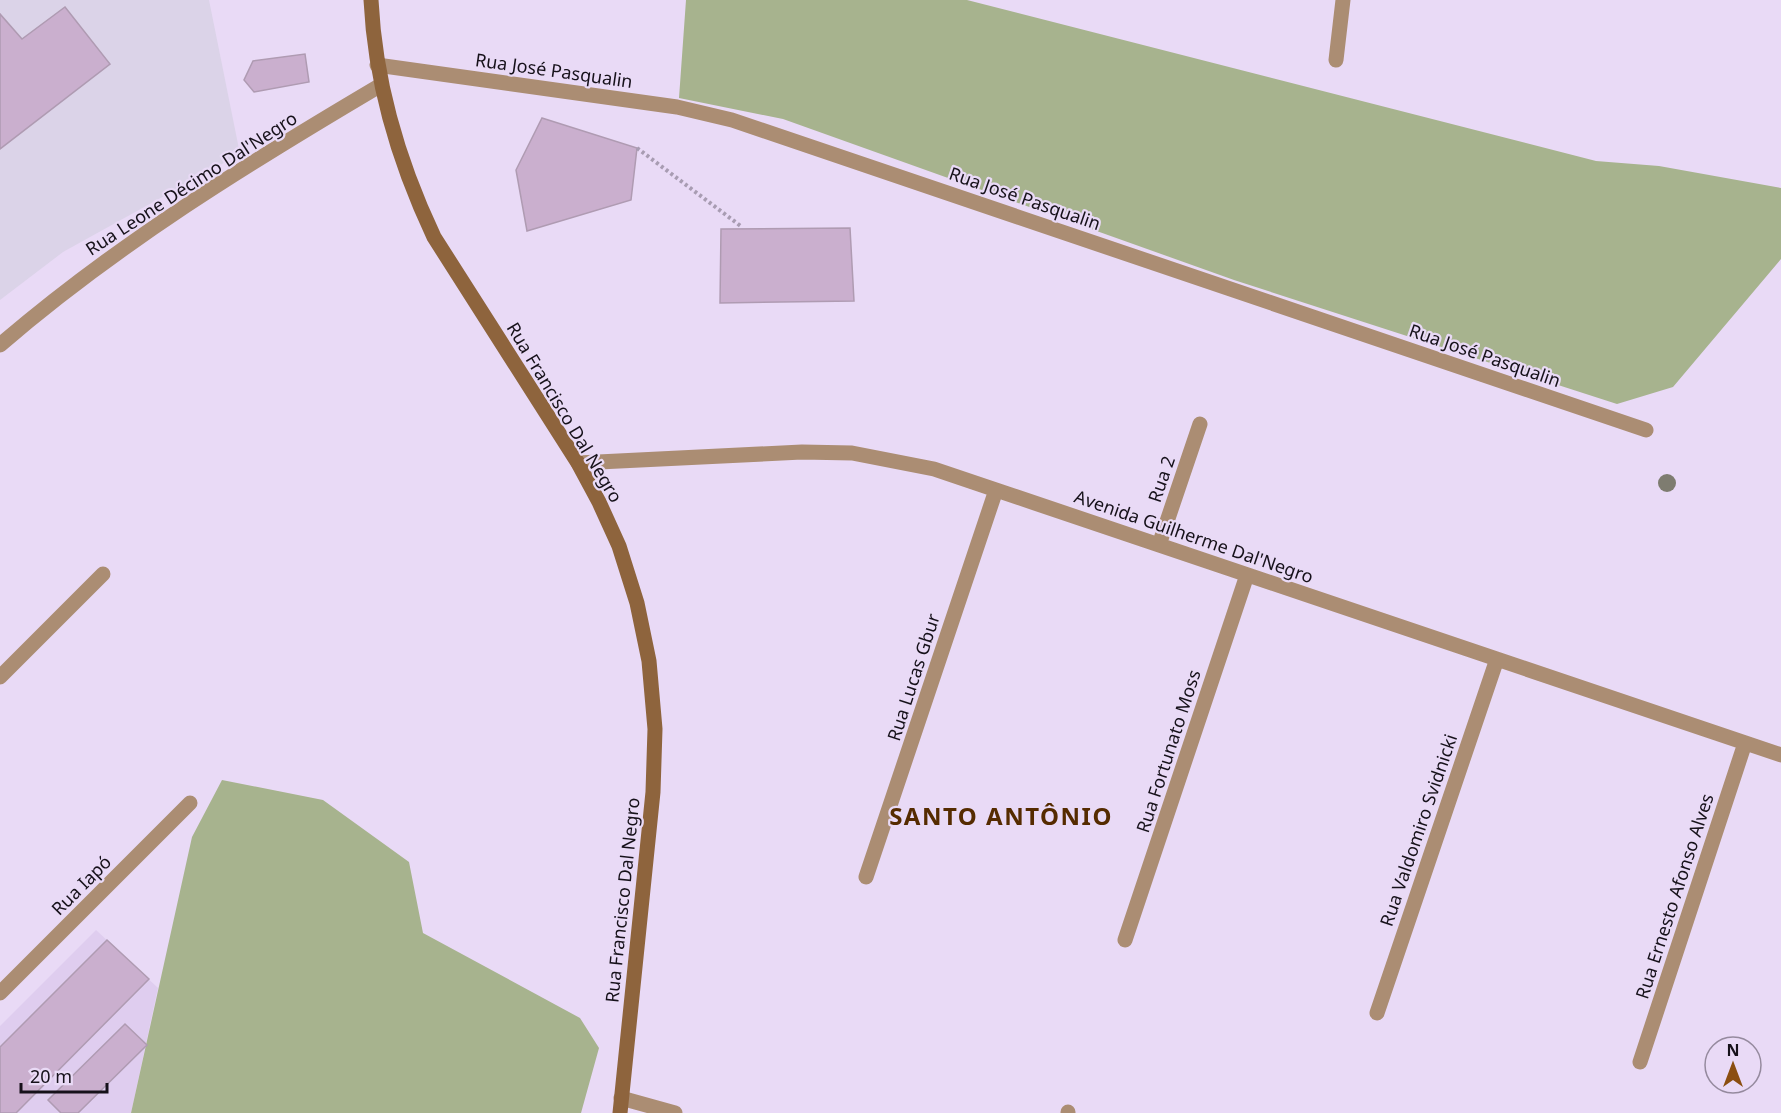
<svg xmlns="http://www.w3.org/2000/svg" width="1781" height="1113" viewBox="0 0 1781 1113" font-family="'Noto Sans',sans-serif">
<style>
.industrial{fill:#dbd3e8}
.built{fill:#dfcdef}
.forest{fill:#a7b38e}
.building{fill:#caafce;stroke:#af9bb2;stroke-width:1.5}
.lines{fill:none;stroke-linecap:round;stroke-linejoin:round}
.path{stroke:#a89cb2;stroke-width:4;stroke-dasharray:3 3;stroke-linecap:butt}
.street{stroke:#ab8d73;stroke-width:15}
.secondary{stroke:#8e643d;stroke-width:15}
.tree{fill:#7e7c70}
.labels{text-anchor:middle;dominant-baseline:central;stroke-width:4.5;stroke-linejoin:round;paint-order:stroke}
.street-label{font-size:18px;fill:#16111a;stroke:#e9daf6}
.district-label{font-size:24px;font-weight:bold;letter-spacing:1.5px;fill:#552b00;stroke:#e9daf6}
</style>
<rect width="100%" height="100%" fill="#e9daf6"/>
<path class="industrial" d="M0,0H209L240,154L63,252L0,300Z"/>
<path class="built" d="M96,930L158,988L131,1113H0V1026Z"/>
<path class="forest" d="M686,0H967L1596,161L1659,166L1781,188V259L1673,387L1617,404L1234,280L783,119L679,98Z
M222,780L323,800L409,862L423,933L580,1018L599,1048L581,1113H131L192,837Z"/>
<path class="building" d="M65,7L110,64L0,149V14L22,39Z
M305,54L309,82L254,92L244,80L253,61Z
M542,118L637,148L631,200L527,231L516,170Z
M850,228L854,301L720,303L721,229Z
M107,940L149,979L16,1113H0V1047Z
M125,1024L147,1045L78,1113H61L48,1100Z"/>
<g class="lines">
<path class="path" d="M637,148L742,227"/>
<path class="street" d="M1336,60L1343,0
M377,65L677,107L732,120L1646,430
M0,345C117,244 249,163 381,85
M578,463L802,452L852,453L934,469L1781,755
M1159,545L1200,424
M0,677L103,574
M866,877L996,490
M1125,940L1247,575
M0,993L190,803
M1377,1013L1497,659
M1640,1062L1745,743
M621,1098L675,1113
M1068,1113V1112"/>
<path class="secondary" d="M371,0C375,82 399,163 434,237L578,463L599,502L619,546L637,603L649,661L655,729L653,792L620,1113"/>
</g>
<circle class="tree" cx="1667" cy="483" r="9"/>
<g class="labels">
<g class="street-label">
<text transform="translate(554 70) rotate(8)">Rua José Pasqualin</text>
<text transform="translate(191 183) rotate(-33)">Rua Leone Décimo Dal'Negro</text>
<text transform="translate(1025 198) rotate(19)">Rua José Pasqualin</text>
<text transform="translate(1485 355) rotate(19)">Rua José Pasqualin</text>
<text transform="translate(565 412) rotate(59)">Rua Francisco Dal Negro</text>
<text transform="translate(1161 479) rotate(-71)">Rua 2</text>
<text transform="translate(1194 536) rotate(19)">Avenida Guilherme Dal'Negro</text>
<text transform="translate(913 677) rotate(-72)">Rua Lucas Gbur</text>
<text transform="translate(1168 751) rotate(-72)">Rua Fortunato Moss</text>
<text transform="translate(1418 830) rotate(-71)">Rua Valdomiro Svidnicki</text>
<text transform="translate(81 885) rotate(-45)">Rua Iapó</text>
<text transform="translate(1674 896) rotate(-72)">Rua Ernesto Afonso Alves</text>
<text transform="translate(622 900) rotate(-84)">Rua Francisco Dal Negro</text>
</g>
<g class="district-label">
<text x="1001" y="815">SANTO ANTÔNIO</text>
</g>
</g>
<g transform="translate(1733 1065)"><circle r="28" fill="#e9daf6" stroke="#958a9e" stroke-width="1.5"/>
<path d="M0-4.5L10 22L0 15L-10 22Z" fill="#8b4e10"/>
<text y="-9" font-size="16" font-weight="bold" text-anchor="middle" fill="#16111a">N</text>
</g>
<path d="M21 1083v9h86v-9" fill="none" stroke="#16111a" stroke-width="3"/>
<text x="30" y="1083" font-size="18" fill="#16111a" stroke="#e9daf6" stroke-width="4.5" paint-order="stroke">20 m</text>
</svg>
